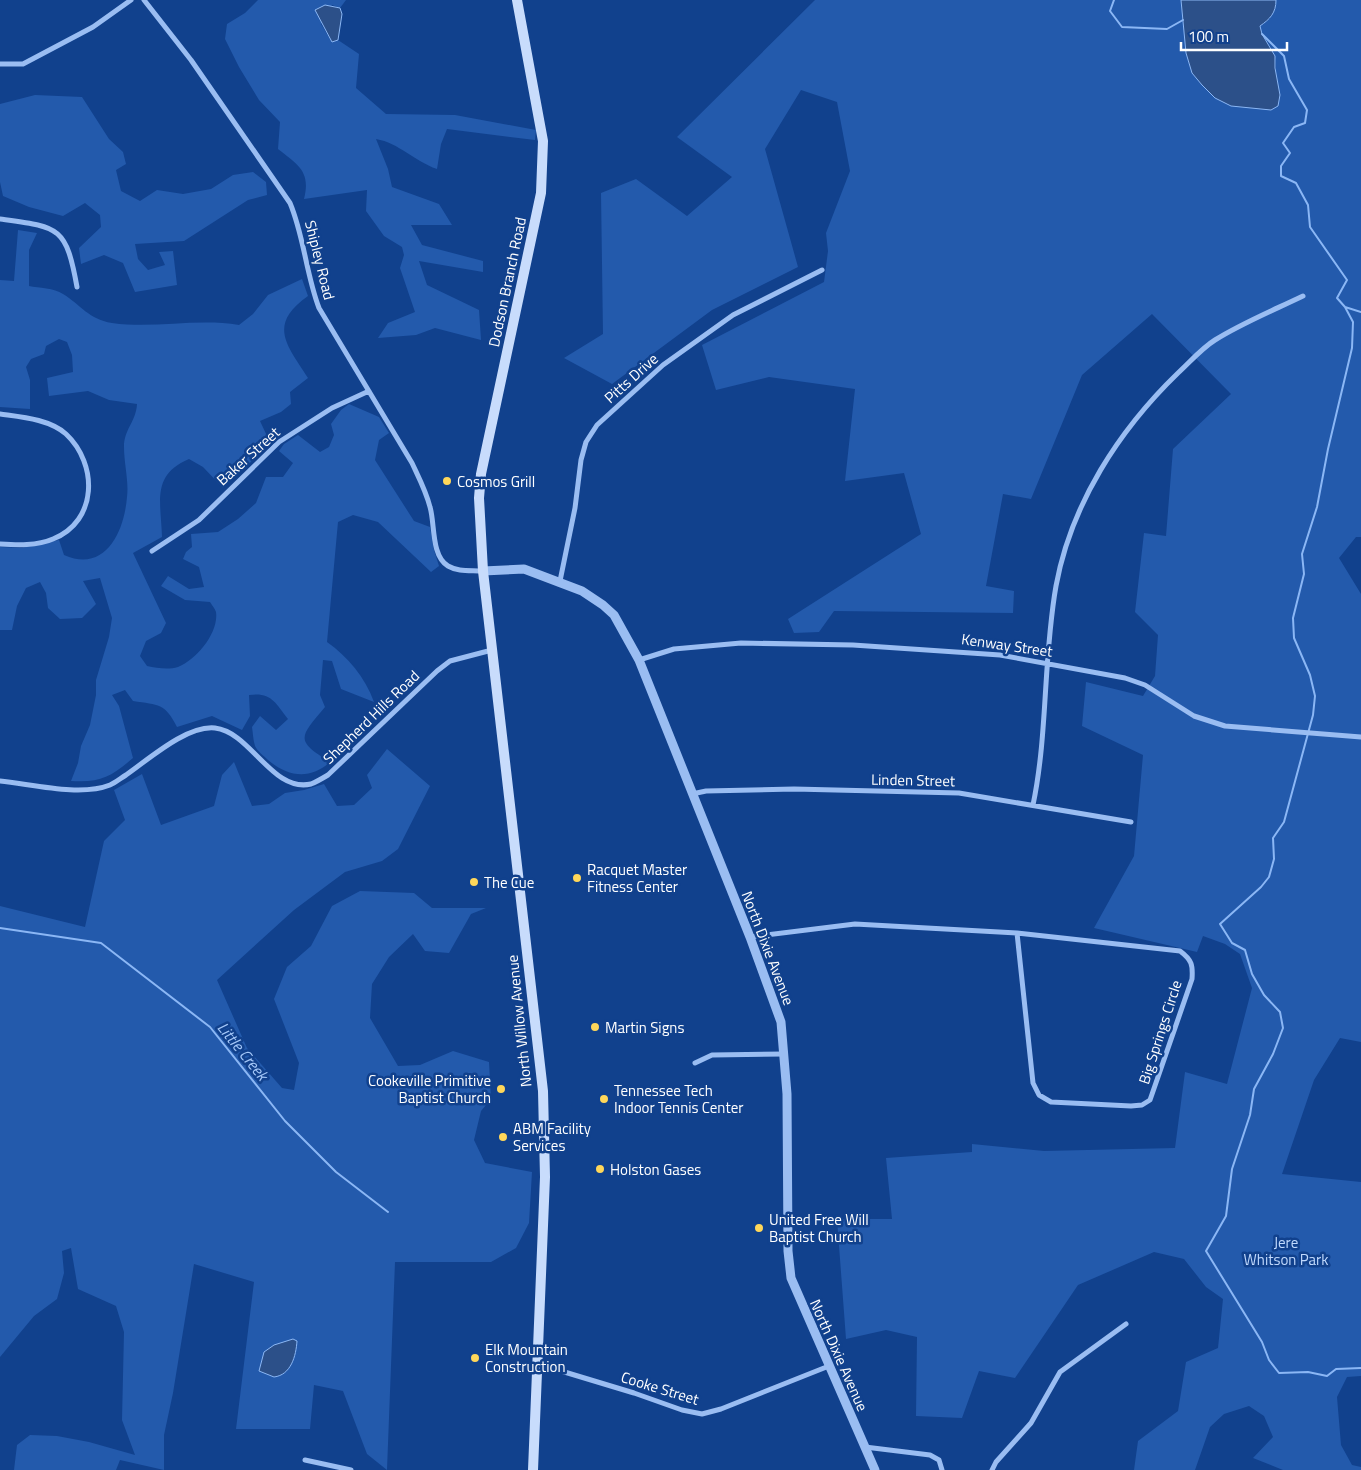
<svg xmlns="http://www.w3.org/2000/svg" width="1361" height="1470" viewBox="0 0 1361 1470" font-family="'Titillium Web',sans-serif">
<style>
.green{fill:#235aac}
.water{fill:#2c5089;stroke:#8bb7f5}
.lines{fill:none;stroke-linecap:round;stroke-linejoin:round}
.stream{stroke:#8bb7f5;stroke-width:2}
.minor{stroke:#9abdf2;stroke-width:5}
.tertiary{stroke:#9abdf2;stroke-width:9}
.secondary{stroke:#c8dcfc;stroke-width:10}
.poi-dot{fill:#ffd75a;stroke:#11418d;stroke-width:2}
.labels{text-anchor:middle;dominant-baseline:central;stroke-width:5;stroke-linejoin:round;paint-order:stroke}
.street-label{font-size:15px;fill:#fff;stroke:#11418d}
.poi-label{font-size:15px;fill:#fff;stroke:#11418d;text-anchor:start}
.park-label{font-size:15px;fill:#c0d9fd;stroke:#11418d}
.water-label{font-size:16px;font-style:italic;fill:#a5c8f9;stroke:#11418d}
</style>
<rect width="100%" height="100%" fill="#11418d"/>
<path class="green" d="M258,0H346L340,8L332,5L321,24L332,42L338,40L359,54L356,88L386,114L455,115L536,130L535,140L447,129L441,144L437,169C414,161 399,143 376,139L388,169L392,187L439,204L452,225H411L422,245L483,261V272L419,261L427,285L479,310L481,340L435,328L416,335L378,338L388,323L415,312L400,268L404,255L402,247L384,236L366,211L367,190L304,199C311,171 298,165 278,149L280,122L259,100L239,67L225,39L227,24L245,13Z
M815,0H1181L1186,53L1192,73L1202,85L1270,110C1273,96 1279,67 1274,54C1270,44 1262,37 1260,26C1270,19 1276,13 1276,0H1361V537H1356L1339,558L1361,594V1042L1340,1038L1314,1080L1282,1174L1361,1182V1376L1347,1377L1337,1397L1341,1445L1352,1465L1361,1467V1470H1283L1253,1458L1273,1437L1264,1416L1249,1406L1224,1414L1210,1427L1195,1470H1134L1138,1441L1178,1411L1186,1362L1218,1348L1223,1299L1206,1287L1184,1259L1154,1252L1078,1285L1015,1378L979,1371L962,1418L916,1416L917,1337L886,1330L846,1339L837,1219H892L886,1158L972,1152V1144L1044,1151L1175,1148L1185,1072L1227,1084L1252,988L1240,954L1225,944L1203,936L1197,952L1094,928L1134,856L1143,755L1082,726L1086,682L1143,696L1155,676L1158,635L1135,612L1144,533L1166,536L1173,449L1231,394L1152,314L1082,375L1031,499L1003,494L986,586L1014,591L1013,613L834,611L819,632L794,633L788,619L921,534L904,473L845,481L855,389L769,377L716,390L702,345L824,282L828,251L826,233L850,171L837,102L801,90L765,149L798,267L712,310L612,384L564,358L603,334L601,193L636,179L687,216L732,177L677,137Z
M35,95L82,97L109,139L123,152L126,164L116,170L121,191L140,201L157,190L183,194L211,189L233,175L253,172L266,182L267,195L248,200L184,241L135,244L138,259L148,270L165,265L159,252L173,251L177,285L135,292L123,263L104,255L81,264L79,248L101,227L100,215L85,203L63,216L29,207L3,196L0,182V104Z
M18,230L37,233L29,250V286C39,288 54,288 63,294C81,305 88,319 112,323C154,329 197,318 239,325L253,314L268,295L302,279L308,296C267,325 287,345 308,378L290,392L291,404L281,412L260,421L267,436L256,451L254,459L223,488L203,467L189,459C151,475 161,502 162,537L133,553L166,623L161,633L146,641L140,656L147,666C157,668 168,670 178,667C196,660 219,633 216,612C215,609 212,605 210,602L185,600L161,586L168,576L189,589L204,587L199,567L183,559L186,552L192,547L191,534L218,532L238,519L256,503L266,477H283L293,463L279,451L284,444L298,435L320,452L329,447L334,435L331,424L341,410L349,404L379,417L389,433L379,440L375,460L414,521L430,527L434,550L439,566L431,572L378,522L353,515L338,522L327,642C348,657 365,677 374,702L341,689L332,661L323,660L320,695L325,707C299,738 295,740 330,762C310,780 288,777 268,760C264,756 257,751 255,746C253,740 253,733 252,727L260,716L276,730L288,719C275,702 271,692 249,695L250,716L242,730L212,716L177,727C165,703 159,705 133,701L125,690L112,695L119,706L133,758C111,777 100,783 71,781L78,763L81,746L90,725L96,695V680L109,637L112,618L100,578L83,581L96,604L82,618L60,619L48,608L46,593L40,582L26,588L17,606L12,630H0V547L22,548L59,540L64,555C105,573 124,533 127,497C129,481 124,464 124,447C124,429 136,422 137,404L109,400L88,391L49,396L47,378L73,372L72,355L67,342L59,339L46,346L44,354L31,359L26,367L30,380V409L0,407V280L14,281Z
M387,749L430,786L398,849L382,861L345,872L294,910L217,980L247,1048L282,1088L294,1090L299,1063L274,999L287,967L311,946L332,906L360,891L414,893L432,908H486L471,914L449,953L425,951L413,934L389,957L372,984L370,1018L398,1066L420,1065L453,1051L489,1062L491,1099L481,1111L474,1140L485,1163L532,1172L529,1223L516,1248L491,1262H395L387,1470L367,1454L343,1391L314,1385L310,1429H236L254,1282L194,1264L173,1393L164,1435V1470L120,1460L116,1470H14L17,1445L30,1435L57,1436L89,1442L135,1455L122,1420L124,1332L116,1306L78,1289L71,1248L62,1251L64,1273L57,1299L34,1316L0,1357V906L85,927L104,841L125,820L114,790L142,774L161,825L214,806L222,775L234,762L252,806L269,804L285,793L304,790L324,784L337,806L354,805L372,788L367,775Z"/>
<path class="water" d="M1181,0H1276C1276,13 1270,19 1260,26L1262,34L1275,56V68L1280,95L1278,106L1271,110L1231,106L1215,98L1202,85L1192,73L1186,53Z
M325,5L340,8L342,14L338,40L332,42L315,10Z
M293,1339L297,1341C296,1356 291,1375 274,1377L259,1371L264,1352L274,1345Z"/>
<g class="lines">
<path class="stream" d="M1114,0L1110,11L1122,27L1167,29L1183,20
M1262,34L1284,56L1289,79L1307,110L1305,123L1294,127L1283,143L1290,153L1281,166V176L1296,183L1308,205L1310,227L1347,280L1337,298L1345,307L1361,312
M1345,307L1353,322L1352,348L1328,449L1317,507L1302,554L1304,574L1293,618L1294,638L1310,675L1315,696L1313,715L1284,822L1273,838L1274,859L1269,877L1261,887L1220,924L1232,943L1245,950L1252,974L1264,995L1280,1012L1283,1028L1273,1054L1254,1089L1250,1115L1232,1169L1226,1216L1206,1251L1262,1342L1269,1360L1279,1373L1308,1372L1327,1376L1336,1369L1361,1368
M0,928L101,943L210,1027L285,1121L336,1172L388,1212"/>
<path class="minor" d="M144,0L191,60L290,203C304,236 306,274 319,308L412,463C419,478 426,491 430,507C435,523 431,556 448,566C458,572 471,570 483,571
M0,64H23L93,27L131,0
M0,219C59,227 66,226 77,287
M0,414C21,417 49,419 66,434C98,464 98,521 53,539C37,546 17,545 0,544
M152,551L199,520L279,442L332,408L369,391
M560,581L575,508L581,460L586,442L597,425L663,365L733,315L822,270
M639,660L674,649L741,643L853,645L1000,655L1125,678L1145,685L1194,716L1225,726L1361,737
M0,781C31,784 80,797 110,785C115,783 121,778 126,775C149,759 187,725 215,728C251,732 272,793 311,784C316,782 323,778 328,775L437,671L450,661L492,650
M692,794L706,791L794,789L959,793L1131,822
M1033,805C1048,733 1043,659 1056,586C1071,504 1119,430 1178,373C1190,362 1202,348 1215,340C1242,323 1274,310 1303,296
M1017,933L1180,951C1192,960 1193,965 1192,979L1150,1100L1142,1105L1131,1106L1051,1102L1039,1095L1033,1083Z
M750,937L855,924L1017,933
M695,1063L712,1055L784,1054
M538,1364L634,1393L682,1410L702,1414L721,1409L829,1366
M865,1447L930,1455L939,1460L942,1470
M305,1460L351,1470
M992,1470L996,1462L1031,1423L1060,1372L1126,1324"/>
<path class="tertiary" d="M483,571L524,569L582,591L603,605L614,615L639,660L750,937L781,1022L787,1094L788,1251L791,1278L875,1470"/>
<path class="secondary" d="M517,0L543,141L541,193L481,474L479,498L483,571L543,1091L545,1177L533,1470"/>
</g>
<g class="poi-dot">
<circle cx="447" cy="481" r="5"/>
<circle cx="577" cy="878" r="5"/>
<circle cx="474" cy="882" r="5"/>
<circle cx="595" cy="1027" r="5"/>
<circle cx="501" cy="1089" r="5"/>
<circle cx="604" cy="1099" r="5"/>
<circle cx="503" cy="1137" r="5"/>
<circle cx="600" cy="1169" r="5"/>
<circle cx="759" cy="1228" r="5"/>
<circle cx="475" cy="1358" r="5"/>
</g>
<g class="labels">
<g class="street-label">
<text transform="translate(320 260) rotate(76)">Shipley Road</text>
<text transform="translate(507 282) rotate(-78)">Dodson Branch Road</text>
<text transform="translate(631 378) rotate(-42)">Pitts Drive</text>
<text transform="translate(248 456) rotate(-42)">Baker Street</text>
<text transform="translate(1007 645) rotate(8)">Kenway Street</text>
<text transform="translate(371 717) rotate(-44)">Shepherd Hills Road</text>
<text transform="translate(913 780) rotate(1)">Linden Street</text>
<text transform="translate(768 948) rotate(69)">North Dixie Avenue</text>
<text transform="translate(519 1021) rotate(-96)">North Willow Avenue</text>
<text transform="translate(1160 1032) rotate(-72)">Big Springs Circle</text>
<text transform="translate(839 1355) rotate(66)">North Dixie Avenue</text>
<text transform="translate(660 1388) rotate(17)">Cooke Street</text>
</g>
<g class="poi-label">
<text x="457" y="481">Cosmos Grill</text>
<text x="587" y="869">Racquet Master<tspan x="587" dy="17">Fitness Center</tspan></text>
<text x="484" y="882">The Cue</text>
<text x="605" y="1027">Martin Signs</text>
<text x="491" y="1080" text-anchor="end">Cookeville Primitive<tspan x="491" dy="17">Baptist Church</tspan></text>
<text x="614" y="1090">Tennessee Tech<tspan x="614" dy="17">Indoor Tennis Center</tspan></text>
<text x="513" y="1128">ABM Facility<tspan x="513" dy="17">Services</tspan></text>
<text x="610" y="1169">Holston Gases</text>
<text x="769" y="1219">United Free Will<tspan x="769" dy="17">Baptist Church</tspan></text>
<text x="485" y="1349">Elk Mountain<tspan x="485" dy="17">Construction</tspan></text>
</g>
<g class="park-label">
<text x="1286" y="1242">Jere<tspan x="1286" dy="17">Whitson Park</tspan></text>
</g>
<g class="water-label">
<text transform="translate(243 1051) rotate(51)">Little Creek</text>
</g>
</g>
<path d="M1181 42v8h106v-8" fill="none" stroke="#ffffff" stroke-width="2.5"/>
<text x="1188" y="42" font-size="15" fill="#ffffff" stroke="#11418d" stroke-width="4" paint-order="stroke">100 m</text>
</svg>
